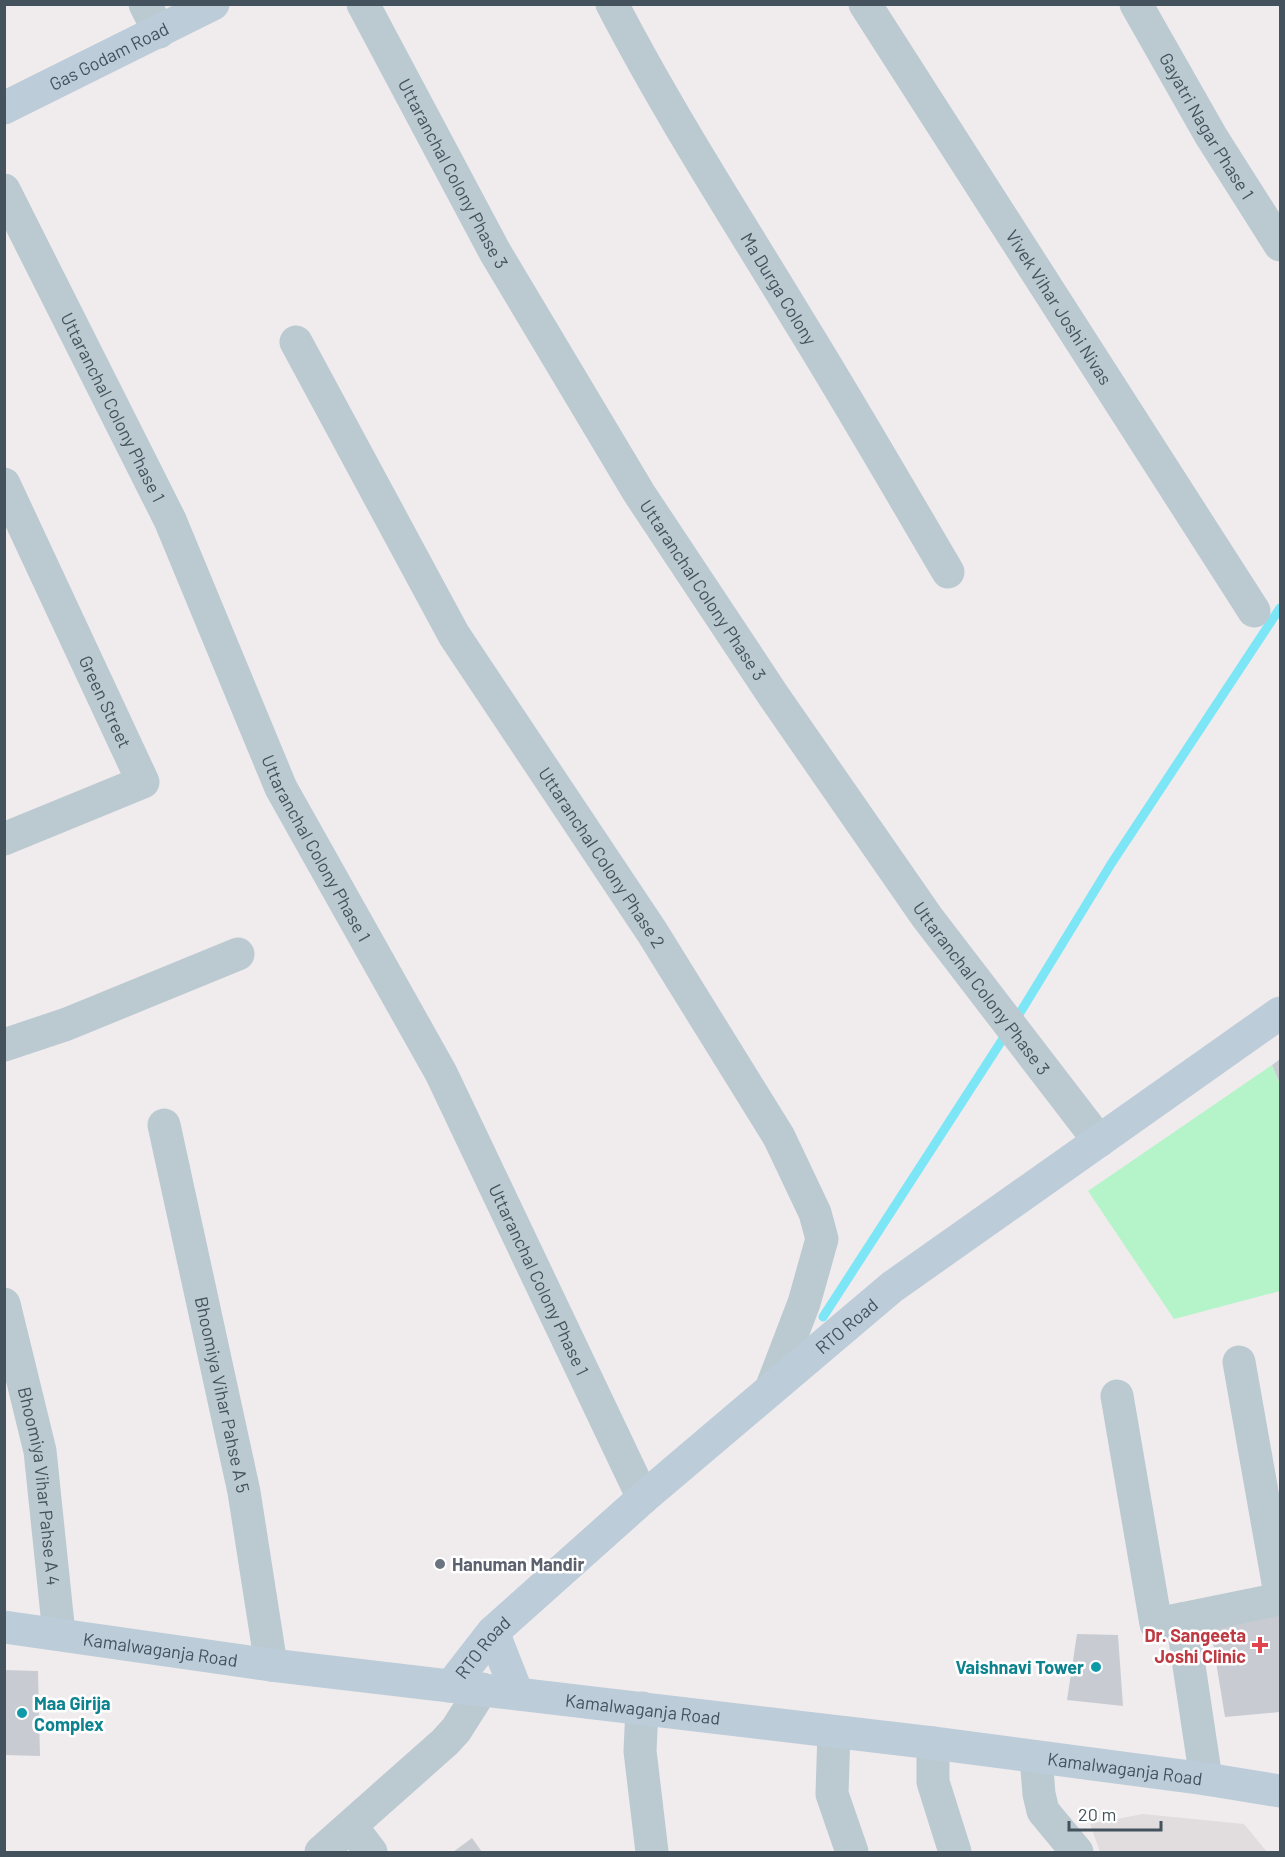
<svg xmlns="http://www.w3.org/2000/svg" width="1285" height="1857" viewBox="0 0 1285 1857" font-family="Barlow,sans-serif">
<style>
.education{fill:#e1dddf}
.green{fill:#b4f4c8}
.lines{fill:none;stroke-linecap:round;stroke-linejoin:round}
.stream{stroke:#7ce6f6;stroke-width:9}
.building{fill:#c8ccd2}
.street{stroke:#bbc9d1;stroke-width:33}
.secondary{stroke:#bdccd9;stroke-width:33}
.worship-dot{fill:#6b7280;stroke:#fff;stroke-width:2}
.health-dot{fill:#e0444e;stroke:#fff;stroke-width:2}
.culture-dot{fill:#0f9aa8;stroke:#fff;stroke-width:2}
.labels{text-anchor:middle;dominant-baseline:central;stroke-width:5;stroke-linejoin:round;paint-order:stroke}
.street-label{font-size:18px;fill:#43525c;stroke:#fff}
.worship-label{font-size:18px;font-weight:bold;fill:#5b616d;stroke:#fff;text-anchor:start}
.health-label{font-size:18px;font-weight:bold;fill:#be3a42;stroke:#fff;text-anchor:end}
.culture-label{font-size:18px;font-weight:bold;fill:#0d838f;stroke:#fff;text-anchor:end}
</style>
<rect width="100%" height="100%" fill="#f0eced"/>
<path class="education" d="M1143,1814L1244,1824L1267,1852H1100L1090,1824Z"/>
<path class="green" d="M1272,1065L1280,1084V1291L1174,1319L1088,1191Z"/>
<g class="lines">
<path class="stream" d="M1018,1016L1111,864L1280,608
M823,1317L1006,1034"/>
</g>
<path class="building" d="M1280,1059V1084L1272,1065Z
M1280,1614V1712L1225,1717L1210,1625Z
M1077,1634L1118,1635L1123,1706L1067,1700Z
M4,1670L38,1671L40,1756L4,1755Z
M472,1838L482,1852H453Z"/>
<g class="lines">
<g class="street">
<path d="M145,4L159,32"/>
<path id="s1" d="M363,4L495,252L639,493L773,695L927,917L1099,1141"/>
<path id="s2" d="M612,4C668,112 734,214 797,318C849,402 898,487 948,572"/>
<path id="s3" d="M865,4L1254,611"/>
<path id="s4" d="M1136,4L1211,136L1280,245"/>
<path id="s5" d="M4,190L170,520L281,788L441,1073L643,1498"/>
<path id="s6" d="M296,342L454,635L652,932L779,1137L815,1213L822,1239L804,1303L771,1389"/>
<path id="s7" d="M4,484L143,782L4,839"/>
<path d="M4,1045L67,1024L238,954"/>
<path id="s8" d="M164,1125L244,1492L271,1665"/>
<path id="s9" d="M4,1304L40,1451L59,1634"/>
<path d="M1239,1362L1280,1594"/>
<path d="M1117,1396L1156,1624L1182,1619L1206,1779"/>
<path d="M1182,1619L1280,1599"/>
<path d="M642,1708L640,1751L652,1852"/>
<path d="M834,1732L832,1794L852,1852"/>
<path d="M933,1743V1782L955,1852"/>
<path d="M1036,1757L1039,1794L1043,1811L1077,1852"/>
<path d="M351,1826L371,1852"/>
<path d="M321,1852L445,1742L456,1730L482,1689"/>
</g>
<g class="secondary">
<path id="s10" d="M4,108L213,4"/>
<path id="s11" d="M4,1627L271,1665L933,1743L1206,1779L1280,1791"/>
<path d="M493,1632L517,1693"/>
<path id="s12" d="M451,1686L493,1632L643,1498L892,1287L1280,1013"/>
</g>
</g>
<circle class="worship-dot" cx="440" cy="1564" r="6"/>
<path class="health-dot" d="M1257 1636h6v6h6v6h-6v6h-6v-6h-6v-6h6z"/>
<g class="culture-dot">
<circle cx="1096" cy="1667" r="6"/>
<circle cx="22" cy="1713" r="6"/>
</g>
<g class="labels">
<g class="street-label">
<text stroke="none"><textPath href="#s10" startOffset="117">Gas Godam Road</textPath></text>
<text stroke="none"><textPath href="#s4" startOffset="141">Gayatri Nagar Phase 1</textPath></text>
<text stroke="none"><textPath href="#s1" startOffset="192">Uttaranchal Colony Phase 3</textPath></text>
<text stroke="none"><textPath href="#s2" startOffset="330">Ma Durga Colony</textPath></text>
<text stroke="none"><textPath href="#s3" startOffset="360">Vivek Vihar Joshi Nivas</textPath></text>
<text stroke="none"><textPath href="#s5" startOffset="243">Uttaranchal Colony Phase 1</textPath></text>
<text stroke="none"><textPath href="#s1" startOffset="678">Uttaranchal Colony Phase 3</textPath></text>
<text stroke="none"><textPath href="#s7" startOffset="240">Green Street</textPath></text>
<text stroke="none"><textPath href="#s5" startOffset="729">Uttaranchal Colony Phase 1</textPath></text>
<text stroke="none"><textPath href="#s6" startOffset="600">Uttaranchal Colony Phase 2</textPath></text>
<text stroke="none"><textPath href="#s1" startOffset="1164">Uttaranchal Colony Phase 3</textPath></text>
<text stroke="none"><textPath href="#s5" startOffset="1215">Uttaranchal Colony Phase 1</textPath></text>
<text stroke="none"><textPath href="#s12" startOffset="536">RTO Road</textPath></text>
<text stroke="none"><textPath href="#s8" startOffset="276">Bhoomiya Vihar Pahse A 5</textPath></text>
<text stroke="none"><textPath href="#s9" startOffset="186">Bhoomiya Vihar Pahse A 4</textPath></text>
<text stroke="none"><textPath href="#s11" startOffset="158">Kamalwaganja Road</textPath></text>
<text stroke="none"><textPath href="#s12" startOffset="50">RTO Road</textPath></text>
<text stroke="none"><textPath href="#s11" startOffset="644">Kamalwaganja Road</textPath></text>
<text stroke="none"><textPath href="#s11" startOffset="1130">Kamalwaganja Road</textPath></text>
</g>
<g class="worship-label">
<text x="452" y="1564">Hanuman Mandir</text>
</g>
<g class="health-label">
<text x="1246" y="1635">Dr. Sangeeta<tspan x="1246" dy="21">Joshi Clinic</tspan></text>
</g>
<g class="culture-label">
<text x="1084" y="1667">Vaishnavi Tower</text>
<text x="34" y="1703" text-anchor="start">Maa Girija<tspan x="34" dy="21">Complex</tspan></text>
</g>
</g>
<rect width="1285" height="1857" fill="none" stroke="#43525c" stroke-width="12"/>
<path d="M1069 1821v9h92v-9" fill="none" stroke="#43525c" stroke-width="3"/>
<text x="1078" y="1821" font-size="18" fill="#43525c" stroke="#ffffff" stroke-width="4.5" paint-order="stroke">20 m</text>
</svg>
